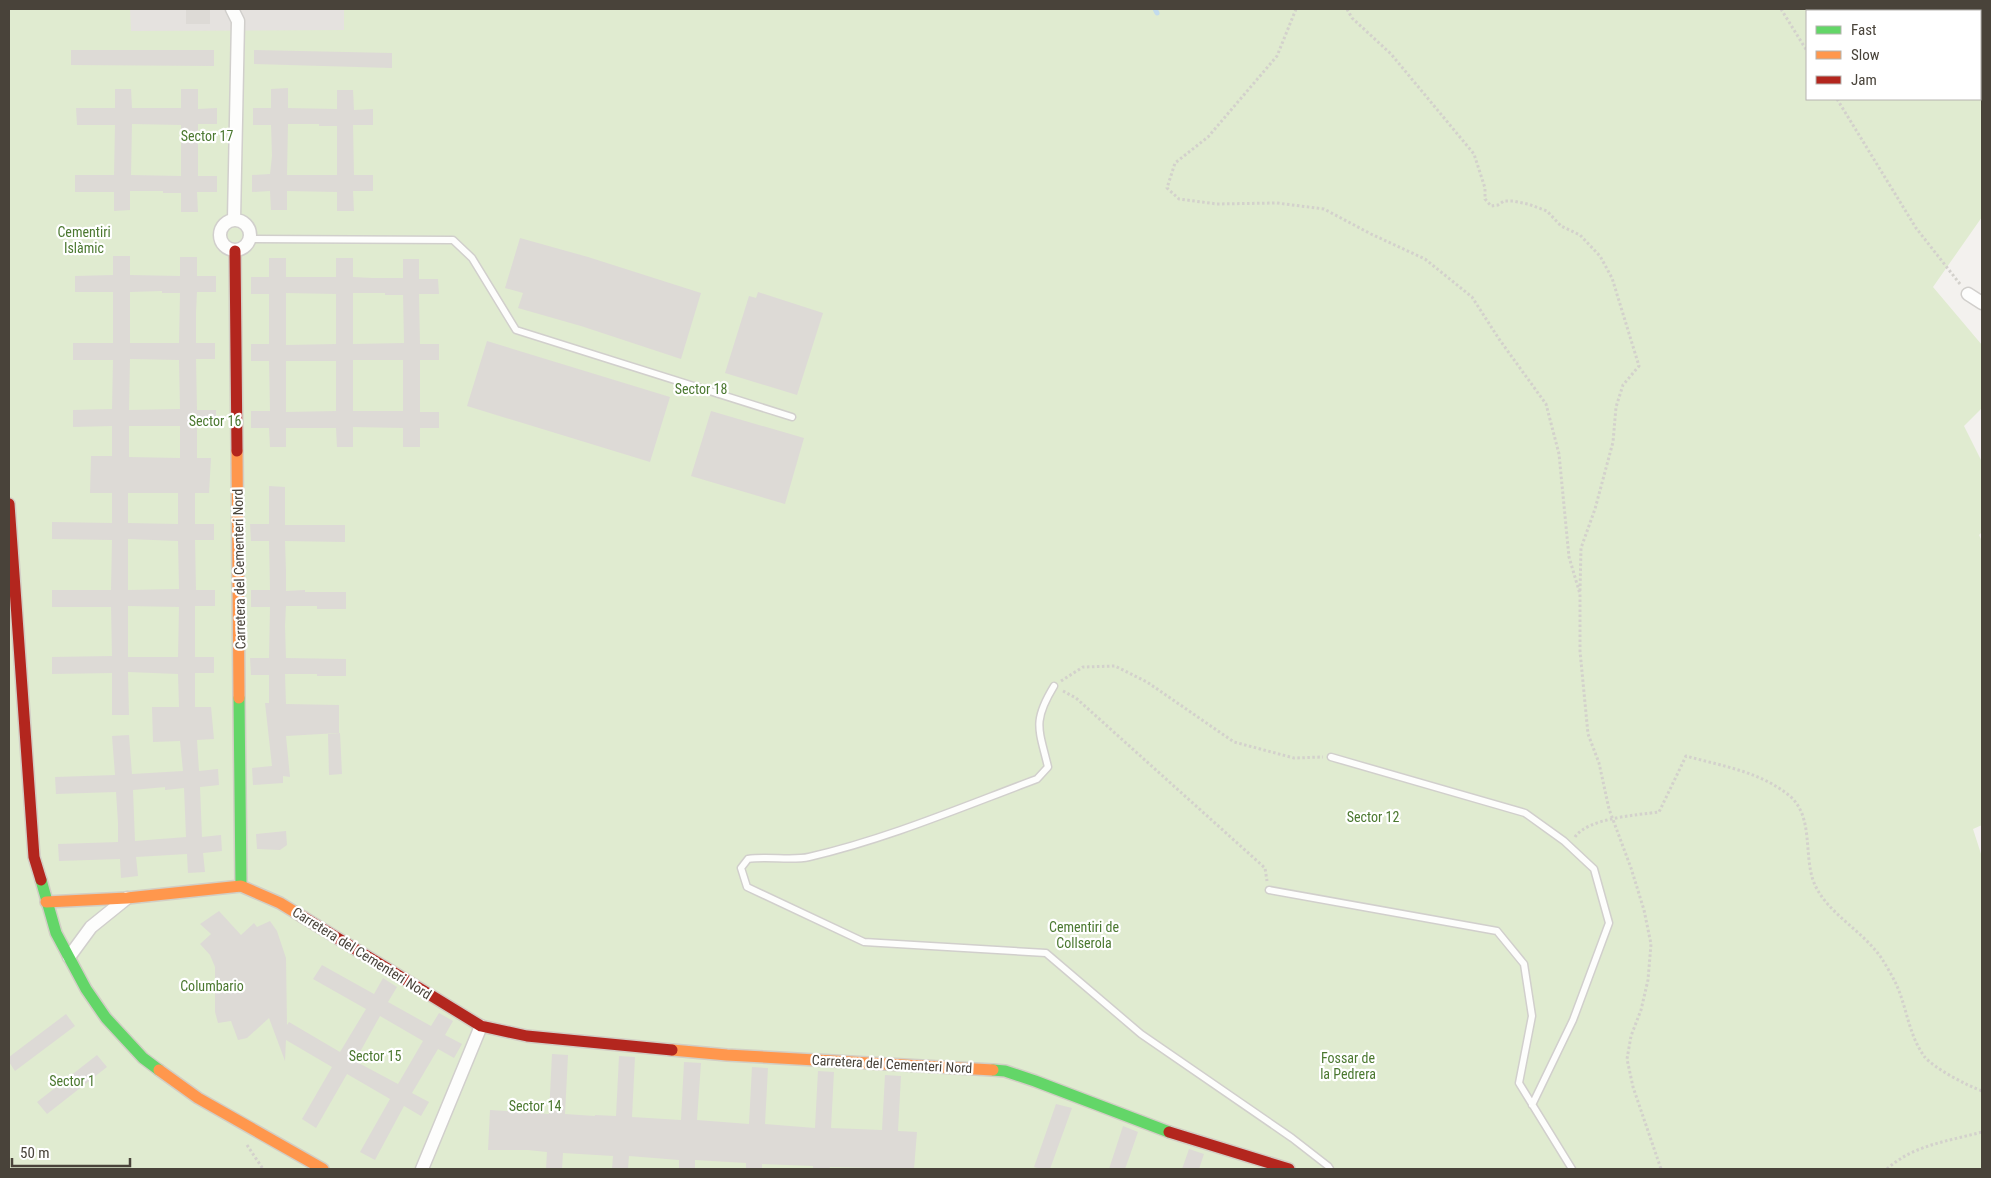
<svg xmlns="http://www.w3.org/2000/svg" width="1991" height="1178" viewBox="0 0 1991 1178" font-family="'Roboto Condensed',sans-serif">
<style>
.green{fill:#e0ebd0;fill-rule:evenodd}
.parking{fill:#e5e2df}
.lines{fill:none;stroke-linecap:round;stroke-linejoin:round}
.stream{stroke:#c3dbed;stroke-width:5}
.building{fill:#dddad6;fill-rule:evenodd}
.lane-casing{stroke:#d1cfcc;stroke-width:9}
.street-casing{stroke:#d1cfcc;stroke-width:15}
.fast-casing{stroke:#d2cec5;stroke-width:14}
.slow-casing{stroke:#d2cec5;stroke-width:14}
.jam-casing{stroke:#d2cec5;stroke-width:14}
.path{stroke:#d3d1cc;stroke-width:3;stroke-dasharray:2.5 2.5;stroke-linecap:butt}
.lane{stroke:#fdfdfc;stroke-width:6}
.street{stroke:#fdfdfc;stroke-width:12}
.fast{stroke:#63d668;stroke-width:11}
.slow{stroke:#ff974d;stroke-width:11}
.jam{stroke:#b3261e;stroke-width:11}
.labels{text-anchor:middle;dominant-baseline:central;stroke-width:4.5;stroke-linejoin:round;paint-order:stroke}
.park-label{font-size:14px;fill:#4b7830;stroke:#fff}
.street-label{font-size:14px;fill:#49433a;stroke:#fff}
</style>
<rect width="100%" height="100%" fill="#f3f1ee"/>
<path class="green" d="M9,9H1982V217L1933,287L1982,345V408L1964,426L1982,462V532L1979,535L1982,541V825L1973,829L1982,857V1169H9ZM1807,11H1980V99H1807Z"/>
<path class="parking" d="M130,9H344V30L131,31Z"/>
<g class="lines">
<path class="stream" d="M1155,9L1157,13"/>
</g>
<path class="building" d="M186,9H210V24H186Z
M71,50H214V66L71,65Z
M254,50L392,53V68L254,64Z
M288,88V108L337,109V90H353L354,110L373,109V125H353L354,175H373V191H353L354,211H337V192L287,191V210H271L270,191L252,192V175L270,174L272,156L271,125H253V108H271V89ZM288,124H319V126H337V175H287Z
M115,89H131L132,108H181V89H198V109L217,108V124H198V176H217V192H197L198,212H181V193H163V191H130V210L114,211V192H75V175H114L115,125H77L76,108H115ZM132,124L181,125V176L131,175Z
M520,238L588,257L701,293L681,359L581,326L518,308L523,293L505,288Z
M113,256H130V275L180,276V257H197V276H216V292H197L196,312V343H215V359H196L197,410H216V426H197V458H211L209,493H195V524H214V540H195L196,590H215V606H195V657H214V673H195V707H211L214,739L197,740L199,771L218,769L219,785L200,787L202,837L221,835L222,851L203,853L205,872L188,873L187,854L136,857L138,876L121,878L120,859L59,861L58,844L118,842V823L116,792L56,794L55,777L115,775L112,736L129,735L132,774L183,771L180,741L153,742L152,707H179L178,674L128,672L129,715H112V673L52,674V657L112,656L111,607H52V590H111L112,540L52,539V522L112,523V493H90L91,456H112V426L73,427V410L112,409L113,360H73V343H113V292H75V276L113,275ZM162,291V293H180L179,343H130V292ZM130,359L179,360L180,409L129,410ZM129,426H180V458L129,457ZM128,493H178V524L128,523ZM128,539L178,541L179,589L128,590ZM128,606L179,607L178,657H128ZM165,787V790L184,788L186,837L135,841L133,790Z
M269,258H286V277H336V258H353V277L372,278H403V259H419V279H438L439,294H419L420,344H439V360H420V412H439V428H420V447H403V428L353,427V447H337L336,428H286V447H270L269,428H251V411H270L269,361H251V344H269V294H251V277H269ZM286,293L336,294V344L286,345ZM353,293H385V295H403L404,343L353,344ZM353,360H403V411H353ZM286,361H336V411L286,412Z
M758,292L823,313L797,395L725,373L749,296L756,298Z
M487,341L670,397L650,462L467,406Z
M711,411L804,438L785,504L691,476Z
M269,486L285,487V525H345V542L285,541L286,571V591L305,590V592H346V609H317V606H286L285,626L286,658L346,659V676H317V674H285L286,704L339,705V733L286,736L290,777L283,776V783L253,785L252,768L272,766L265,703H269V675H251L250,658H269L270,607H251V590H270L269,541H251L250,524H269Z
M340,733L342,774L329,775L328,734Z
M286,831L287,845L280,850L257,849L256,834Z
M219,911L241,935L254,923L257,927L270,921L277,931L286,958L287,1025L289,1022L340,1052L366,1009L313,979L322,965L374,994L383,978L397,987L388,1002L431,1026L439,1013L453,1021L445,1035L462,1044L454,1058L438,1049L412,1093L429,1102L421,1116L404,1106L375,1160L360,1152L390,1099L347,1074L316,1128L302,1119L332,1067L286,1040L285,1061L269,1018L247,1038L238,1040L231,1021L218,1023L215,1012V967L210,955L200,944L211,934L200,924ZM380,1016L423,1041L398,1084L355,1061Z
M66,1014L75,1026L15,1071L9,1062V1057Z
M552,1054L568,1055L565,1114L595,1116V1115L616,1116L619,1056L635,1057L632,1117L681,1120L684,1062L701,1063L697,1120L749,1124L752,1067L768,1068L765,1124L815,1128L818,1071L834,1072L831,1128L882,1130L885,1075L901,1076L898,1131L917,1132L914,1169L830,1167L829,1169H813V1166L762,1164V1169H746V1163L695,1160V1169H679V1160L629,1156L628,1169H612L613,1156L563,1153L562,1169H546L547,1152L528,1150H488L490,1110L549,1114Z
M97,1055L107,1067L47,1114L37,1102Z
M1056,1104L1072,1108L1050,1169H1041L1034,1167Z
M1123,1126L1138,1132L1129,1158L1125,1169H1109Z
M1189,1149L1204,1154L1199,1169H1182Z"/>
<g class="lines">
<defs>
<path id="lane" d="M250,239L453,240L472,258L516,330L792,417
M1054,686C1032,722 1039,729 1048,767L1037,779C962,807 887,839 809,857C793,861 767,856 748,859L741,868L747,887L864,942L1046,953L1141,1034L1292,1138L1328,1166L1330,1169
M1331,757L1525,813L1564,841L1594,869L1609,923L1573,1020L1532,1105
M1269,890L1497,931L1524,964L1532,1016L1519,1083L1572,1169"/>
<path id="street" d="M232,9L238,21L234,219
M220 235a15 15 0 1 1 30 0a15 15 0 1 1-30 0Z
M1968,294L1982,303
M69,957L91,927L127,898
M422,1169L481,1026"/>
<path id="fast" d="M239,698L241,886
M41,880L56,933L86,989L106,1018L143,1058L159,1070
M993,1070L1005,1071L1035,1081L1169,1132"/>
<path id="slow" d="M237,451L239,698
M46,902L127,898L241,886L280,903L303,917
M672,1050L727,1055L993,1070
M159,1070L198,1098L323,1169"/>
<path id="jam" d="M235,251L237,451
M9,504L34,857L41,880
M303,917L481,1026L527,1036L672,1050
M1169,1132L1289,1169"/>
</defs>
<use href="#lane" class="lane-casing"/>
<use href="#street" class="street-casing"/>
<use href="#fast" class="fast-casing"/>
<use href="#slow" class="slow-casing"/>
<use href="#jam" class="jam-casing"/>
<path class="path" d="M1296,9L1277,56L1208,137L1175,163L1167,188L1179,199L1217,204L1277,203L1324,209L1371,234L1425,259L1472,297L1499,339L1546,404L1559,454L1569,557L1580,594V651L1588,734L1599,763L1609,809L1631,868L1644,910L1651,944L1648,980L1641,1010L1631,1036L1627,1059L1633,1087L1661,1169
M1347,9L1352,18L1391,54L1474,154L1485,188V199L1491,206L1498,205L1504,201H1513L1528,204L1547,211L1561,226L1580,235L1600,256L1612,278L1639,366L1623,385L1616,407L1613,442L1595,509L1581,548L1580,591
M1781,9L1807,51
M1837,99L1916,228L1960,284
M1061,681L1083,667L1115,666L1147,682L1234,742L1294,758L1323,757
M1063,691L1076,698L1265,868L1267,881
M1575,837C1588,818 1637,815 1659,812L1686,756C1722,766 1762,772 1791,797C1813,818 1804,853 1813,880C1824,912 1863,930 1882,959C1887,967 1893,977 1897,986C1907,1009 1909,1035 1924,1056C1933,1068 1968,1086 1982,1091
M247,1145L263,1169
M1887,1169C1913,1145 1949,1141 1982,1132"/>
<use href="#lane" class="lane"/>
<use href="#street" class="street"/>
<use href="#fast" class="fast"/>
<use href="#slow" class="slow"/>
<use href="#jam" class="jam"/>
</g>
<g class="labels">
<g class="park-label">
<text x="207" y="136">Sector 17</text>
<text x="84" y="232">Cementiri<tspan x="84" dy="16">Islàmic</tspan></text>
<text x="701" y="389">Sector 18</text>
<text x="215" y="421">Sector 16</text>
<text x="1373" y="817">Sector 12</text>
<text x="1084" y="927">Cementiri de<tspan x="1084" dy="16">Collserola</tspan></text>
<text x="212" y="986">Columbario</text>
<text x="375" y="1056">Sector 15</text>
<text x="1348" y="1058">Fossar de<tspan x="1348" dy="16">la Pedrera</tspan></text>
<text x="72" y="1081">Sector 1</text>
<text x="535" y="1106">Sector 14</text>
</g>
<g class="street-label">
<text transform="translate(239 569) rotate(-91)">Carretera del Cementeri Nord</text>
<text transform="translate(362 953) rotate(32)">Carretera del Cementeri Nord</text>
<text transform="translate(892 1064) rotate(3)">Carretera del Cementeri Nord</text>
</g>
</g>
<rect width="1991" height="1178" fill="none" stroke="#49433a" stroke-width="20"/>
<rect x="1806" y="10" width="175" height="90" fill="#ffffff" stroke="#b6b4b0"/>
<rect x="1816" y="26" width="25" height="8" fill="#63d668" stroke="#b6b4b0"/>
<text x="1851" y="35" font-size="15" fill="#49433a">Fast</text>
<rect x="1816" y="51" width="25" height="8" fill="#ff974d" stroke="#b6b4b0"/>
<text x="1851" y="60" font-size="15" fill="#49433a">Slow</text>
<rect x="1816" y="76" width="25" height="8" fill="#b3261e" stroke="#b6b4b0"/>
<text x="1851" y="85" font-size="15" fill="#49433a">Jam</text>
<path d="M12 1158v8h118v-8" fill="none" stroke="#49433a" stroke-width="2.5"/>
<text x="20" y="1158" font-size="15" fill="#49433a" stroke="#ffffff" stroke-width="4" paint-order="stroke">50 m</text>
</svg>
